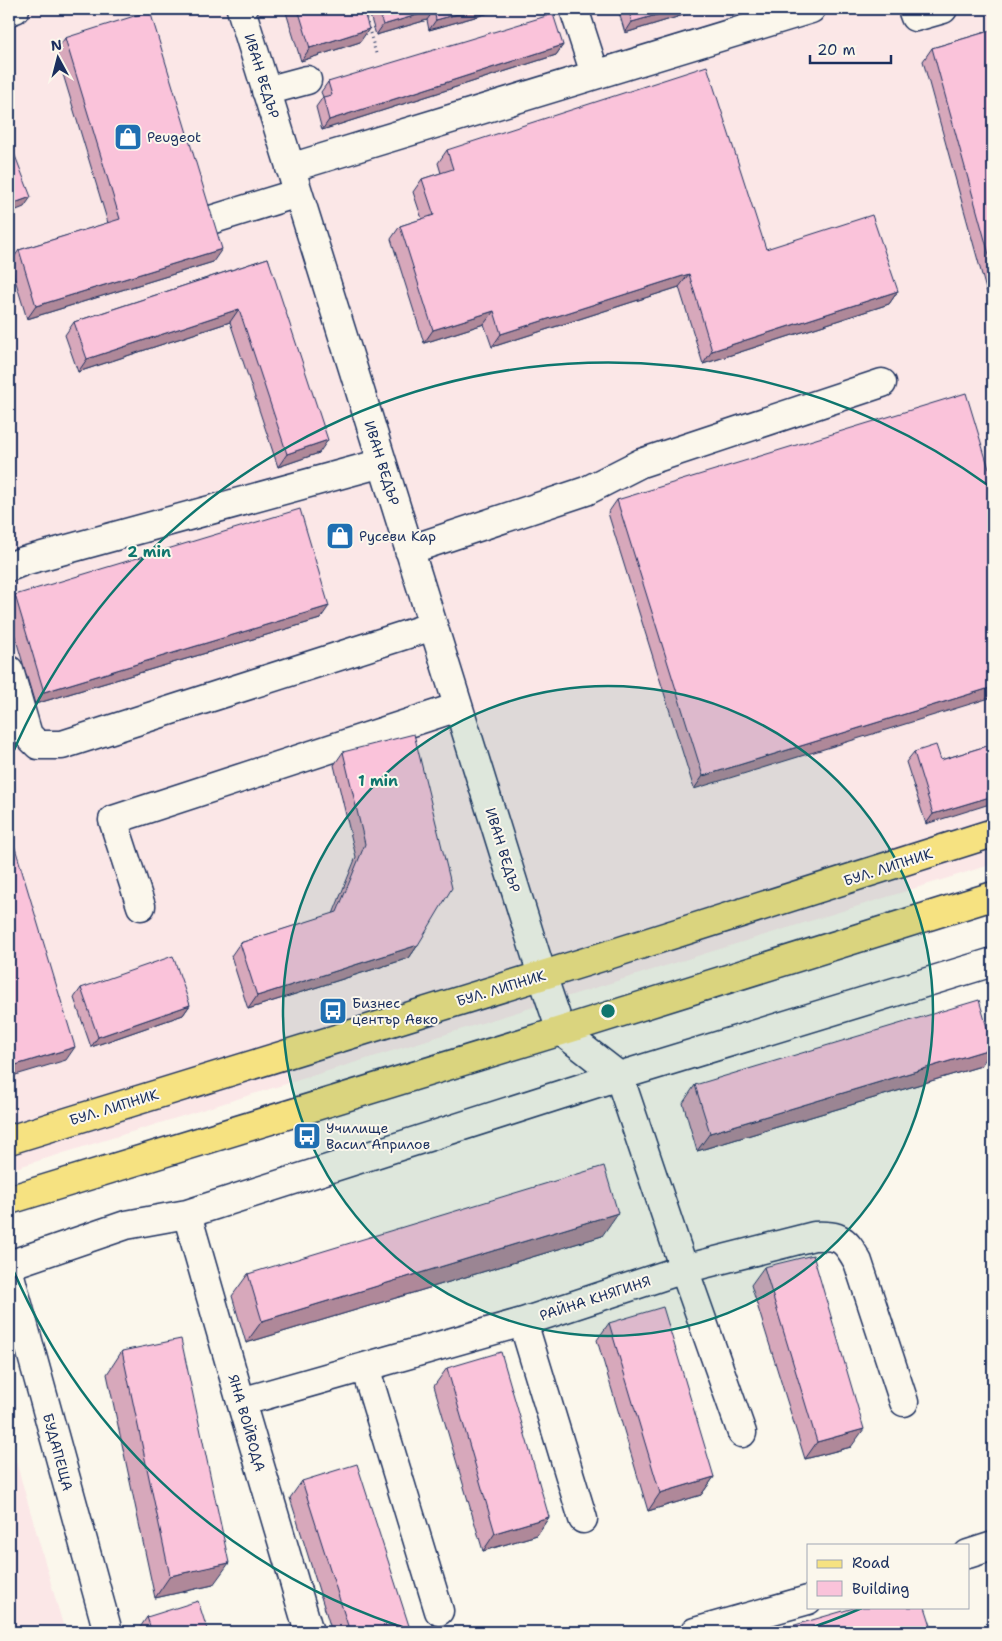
<svg xmlns="http://www.w3.org/2000/svg" width="1002" height="1641" viewBox="0 0 1002 1641" font-family="'Shantell Sans',sans-serif">
<style>
.built{fill:#fbe7e7}
.lines{fill:none;stroke-linecap:round;stroke-linejoin:round}
.minor-casing{stroke:#1b2f5e;stroke-width:31}
.major-casing{stroke:#1b2f5e;stroke-width:31}
.path{stroke:#1b2f5e;stroke-width:3;stroke-dasharray:1 4;stroke-linecap:butt}
.minor{stroke:#fbf7ec;stroke-width:28}
.major{stroke:#f6e281;stroke-width:28}
.wall{fill:#d7a8bb;stroke:#1b2f5e}
.shaded-wall{fill:#af8899;stroke:#1b2f5e}
.building{fill:#fac3da;stroke:#1b2f5e}
.ring{fill:none;stroke:#0f766e;stroke-width:2.5}
.labels{text-anchor:middle;dominant-baseline:central;stroke-width:4;stroke-linejoin:round;paint-order:stroke}
.street-label{font-size:14px;fill:#1b2f5e;stroke:#fbf7ec}
.poi-label{font-size:14px;fill:#1b2f5e;stroke:#fbf7ec;text-anchor:start}
.centre{fill:#0f766e;stroke:#fbf7ec;stroke-width:2.5}
.ring-label{font-size:15px;text-anchor:middle;font-weight:bold;fill:#0f766e;stroke:#fbf7ec;stroke-width:4;stroke-linejoin:round;paint-order:stroke}
</style>
<rect width="100%" height="100%" fill="#fbf7ec"/>
<filter id="ink" filterUnits="userSpaceOnUse"><feTurbulence type="fractalNoise" baseFrequency=".02" numOctaves="2"/><feDisplacementMap in="SourceGraphic" scale="10" xChannelSelector="R" yChannelSelector="G"/><feConvolveMatrix kernelMatrix="1 2 1 2 8 2 1 2 1" color-interpolation-filters="sRGB"/></filter>
<g filter="url(#ink)">
<path class="built" d="M9,9H993V864L9,1170Z
M9,1437L65,1632H9Z"/>
<g class="lines">
<defs>
<path id="minor" d="M241,9L542,975L561,1031L619,1076L684,1269L742,1433
M574,9L595,74
M912,9L915,17L943,9
M9,11L15,9
M266,91L307,80
M290,168L811,9
M201,223L298,193
M409,550L586,491L641,463L882,383
M9,567L24,561L382,463
M9,670L28,735L38,745H62L433,626
M141,906L113,820L458,707
M187,1214L241,1402L309,1632
M9,1265L126,1225L187,1214L619,1076L993,962
M9,1272L108,1632
M523,1322L583,1519
M365,1367L439,1611
M241,1402L523,1322L684,1269L814,1236C841,1235 845,1239 858,1262L904,1402
M968,1554L993,1546
M695,1632L808,1600"/>
<path id="major" d="M9,1140L608,955L993,833
M9,1200L561,1031L993,896"/>
</defs>
<use href="#minor" class="minor-casing"/>
<use href="#major" class="major-casing"/>
<path class="path" d="M363,9L377,57"/>
<use href="#minor" class="minor"/>
<use href="#major" class="major"/>
</g>
<path class="wall" d="M285,9H363L360,42L301,61Z
M368,9H503L429,30L427,20L376,35Z
M618,9H703L625,33Z
M993,30V315L923,61L932,48Z
M65,38L213,262L27,319L10,263L19,250L108,223L56,51Z
M563,45L556,55L322,130L316,107L323,97L321,92L328,82Z
M447,150L766,249L898,291L889,304L703,364L679,287L492,347L484,324L424,343L391,239L400,226L422,219L413,192L422,179L441,173L438,163Z
M268,258L319,453L278,467L230,322L78,372L65,335L74,322Z
M993,482L694,789L608,513L617,500Z
M15,595L320,619L35,704L9,616V605Z
M993,744L926,824L906,762L914,752L941,760Z
M343,752L418,945L409,958L248,1009L231,956L240,943L333,914L356,857L334,765Z
M81,988L190,1005L183,1015L91,1047L74,998Z
M981,1066L697,1151L683,1103L695,1085Z
M993,1111V1124L991,1114Z
M602,1236L246,1343L232,1296L248,1274Z
M764,1267L851,1447L805,1459L751,1285Z
M609,1323L714,1477L701,1495L648,1511L597,1340Z
M122,1351L213,1585L155,1598L107,1374Z
M447,1368L549,1517L537,1535L483,1551L434,1386Z
M302,1481L411,1632H332L290,1498Z
M147,1617L208,1632H137Z"/>
<path class="shaded-wall" d="M476,9H503L429,30L436,20Z
M677,9H703L625,33L632,22Z
M434,10L427,20L376,35L383,25Z
M369,29L360,42L301,61L310,48Z
M563,45L556,55L322,130L329,120Z
M31,197L24,207L9,213V205Z
M222,249L213,262L27,319L36,306Z
M689,274L679,287L492,347L501,334Z
M898,291L889,304L703,364L712,351Z
M239,309L230,322L78,372L87,359Z
M494,311L484,324L424,343L433,330Z
M328,440L319,453L278,467L287,454Z
M329,606L320,619L35,704L44,692Z
M993,687V697L694,789L703,776Z
M993,796V803L926,824L933,814Z
M418,945L409,958L248,1009L257,996Z
M190,1005L183,1015L91,1047L98,1037Z
M75,1047L66,1060L9,1077V1067Z
M993,1048L981,1066L697,1151L710,1133Z
M618,1213L602,1236L246,1343L262,1321Z
M864,1429L851,1447L805,1459L817,1442Z
M714,1477L701,1495L648,1511L660,1493Z
M549,1517L537,1535L483,1551L495,1533Z
M229,1563L213,1585L155,1598L170,1576Z"/>
<path class="building" d="M298,9H363L369,29L310,48Z
M378,9H476L436,20L434,10L383,25Z
M628,9H677L632,22Z
M150,11L222,249L36,306L19,250L120,219L65,38Z
M553,14L563,45L329,120L323,97L332,95L328,82Z
M993,30V269L932,48Z
M707,66L766,249L872,215L898,291L712,351L689,274L501,334L494,311L433,330L400,226L434,215L422,179L453,169L447,150Z
M12,148L31,197L9,205V149Z
M268,258L328,440L287,454L239,309L87,359L74,322Z
M966,393L993,482V687L703,776L617,500Z
M300,509L329,606L44,692L15,595Z
M414,734L452,888L418,945L257,996L240,943L337,912L365,844L343,752Z
M993,744V796L933,814L914,752L936,745L941,760Z
M9,828L75,1047L9,1067Z
M173,956L190,1005L98,1037L81,988Z
M979,1000L993,1048L710,1133L695,1085Z
M604,1166L618,1213L262,1321L248,1274Z
M813,1255L864,1429L817,1442L764,1267Z
M663,1307L714,1477L660,1493L609,1323Z
M181,1339L229,1563L170,1576L122,1351Z
M501,1352L549,1517L495,1533L447,1368Z
M357,1464L411,1632H350L302,1481Z
M198,1601L208,1632H152L147,1617Z
M857,1607H925L933,1632H771Z"/>
</g>
<circle cx="608" cy="1011" r="325" fill="#0f766e" fill-opacity=".12"/>
<g class="ring">
<circle cx="608" cy="1011" r="325"/>
<path d="M862 1608A649 649 0 0 1 798 1632M418 1632A649 649 0 0 1 11 1265M11 757A649 649 0 0 1 989 486"/>
</g>
<defs>
<symbol id="shop-square" viewBox="-11 -11 22 22"><rect x="-9" y="-9" width="18" height="18" rx="4" fill="#1f6fb2" stroke="#fbf7ec"/><path d="M-5-2.5h2.3a2.7 3.5 0 0 1 5.4 0H5L5.5 6h-11ZM-1.5-2.5h3a1.5 2.3 0 0 0-3 0Z" fill="#fff"/></symbol>
<symbol id="bus-square" viewBox="-11 -11 22 22"><rect x="-9" y="-9" width="18" height="18" rx="4" fill="#1f6fb2" stroke="#fbf7ec"/><path d="M-5-6H5V4H4V6H2V4H-2V6H-4V4H-5ZM-3.5-4V0h7V-4ZM-3.5 1.2v1.5H-2V1.2ZM2 1.2v1.5H3.5V1.2Z" fill="#fff"/></symbol>
</defs>
<g fill-rule="evenodd">
<use href="#shop-square" x="112" y="121" width="32" height="32"/>
<use href="#shop-square" x="324" y="520" width="32" height="32"/>
<use href="#bus-square" x="317" y="995" width="32" height="32"/>
<use href="#bus-square" x="291" y="1120" width="32" height="32"/>
</g>
<g class="labels">
<g class="street-label">
<text transform="translate(262 76) rotate(73)">ИВАН ВЕДЪР</text>
<text transform="translate(382 463) rotate(73)">ИВАН ВЕДЪР</text>
<text transform="translate(503 850) rotate(73)">ИВАН ВЕДЪР</text>
<text transform="translate(888 867) rotate(-18)">БУЛ. ЛИПНИК</text>
<text transform="translate(501 988) rotate(-17)">БУЛ. ЛИПНИК</text>
<text transform="translate(114 1107) rotate(-17)">БУЛ. ЛИПНИК</text>
<text transform="translate(595 1298) rotate(-18)">РАЙНА КНЯГИНЯ</text>
<text transform="translate(247 1423) rotate(74)">ЯНА ВОЙВОДА</text>
<text transform="translate(58 1452) rotate(75)">БУДАПЕЩА</text>
</g>
<g class="poi-label">
<text x="147" y="137">Peugeot</text>
<text x="359" y="536">Русеви Кар</text>
<text x="352" y="1003">Бизнес<tspan x="352" dy="16">център Авко</tspan></text>
<text x="326" y="1128">Училище<tspan x="326" dy="16">Васил Априлов</tspan></text>
</g>
</g>
<circle cx="608" cy="1011" r="8" class="centre"/>
<g class="ring-label">
<text x="149" y="557">2 min</text>
<text x="378" y="786">1 min</text>
</g>
<rect width="1002" height="1641" fill="none" stroke="#fbf7ec" stroke-width="30"/>
<rect x="15" y="15" width="972" height="1611" fill="none" stroke="#1b2f5e" stroke-width="2" filter="url(#ink)"/>
<rect x="807" y="1544" width="162" height="65" fill="#fbf7ec" stroke="#a1a7b3"/>
<rect x="817" y="1560" width="25" height="8" fill="#f6e281" stroke="#a1a7b3"/>
<text x="852" y="1568" font-size="15" fill="#1b2f5e">Road</text>
<rect x="817" y="1581" width="25" height="15" fill="#fac3da" stroke="#a1a7b3"/>
<text x="852" y="1594" font-size="15" fill="#1b2f5e">Building</text>
<g transform="translate(58 58) rotate(353)" stroke="#fbf7ec" stroke-width="4" paint-order="stroke">
<path d="M0-4L9 19L0 12L-9 19Z" fill="#1b2f5e"/>
<text y="-8" font-size="14" font-weight="bold" text-anchor="middle" fill="#1b2f5e">N</text>
</g>
<path d="M810 55v8h81v-8" fill="none" stroke="#1b2f5e" stroke-width="2.5"/>
<text x="817" y="55" font-size="15" fill="#1b2f5e" stroke="#fbf7ec" stroke-width="4" paint-order="stroke">20 m</text>
</svg>
